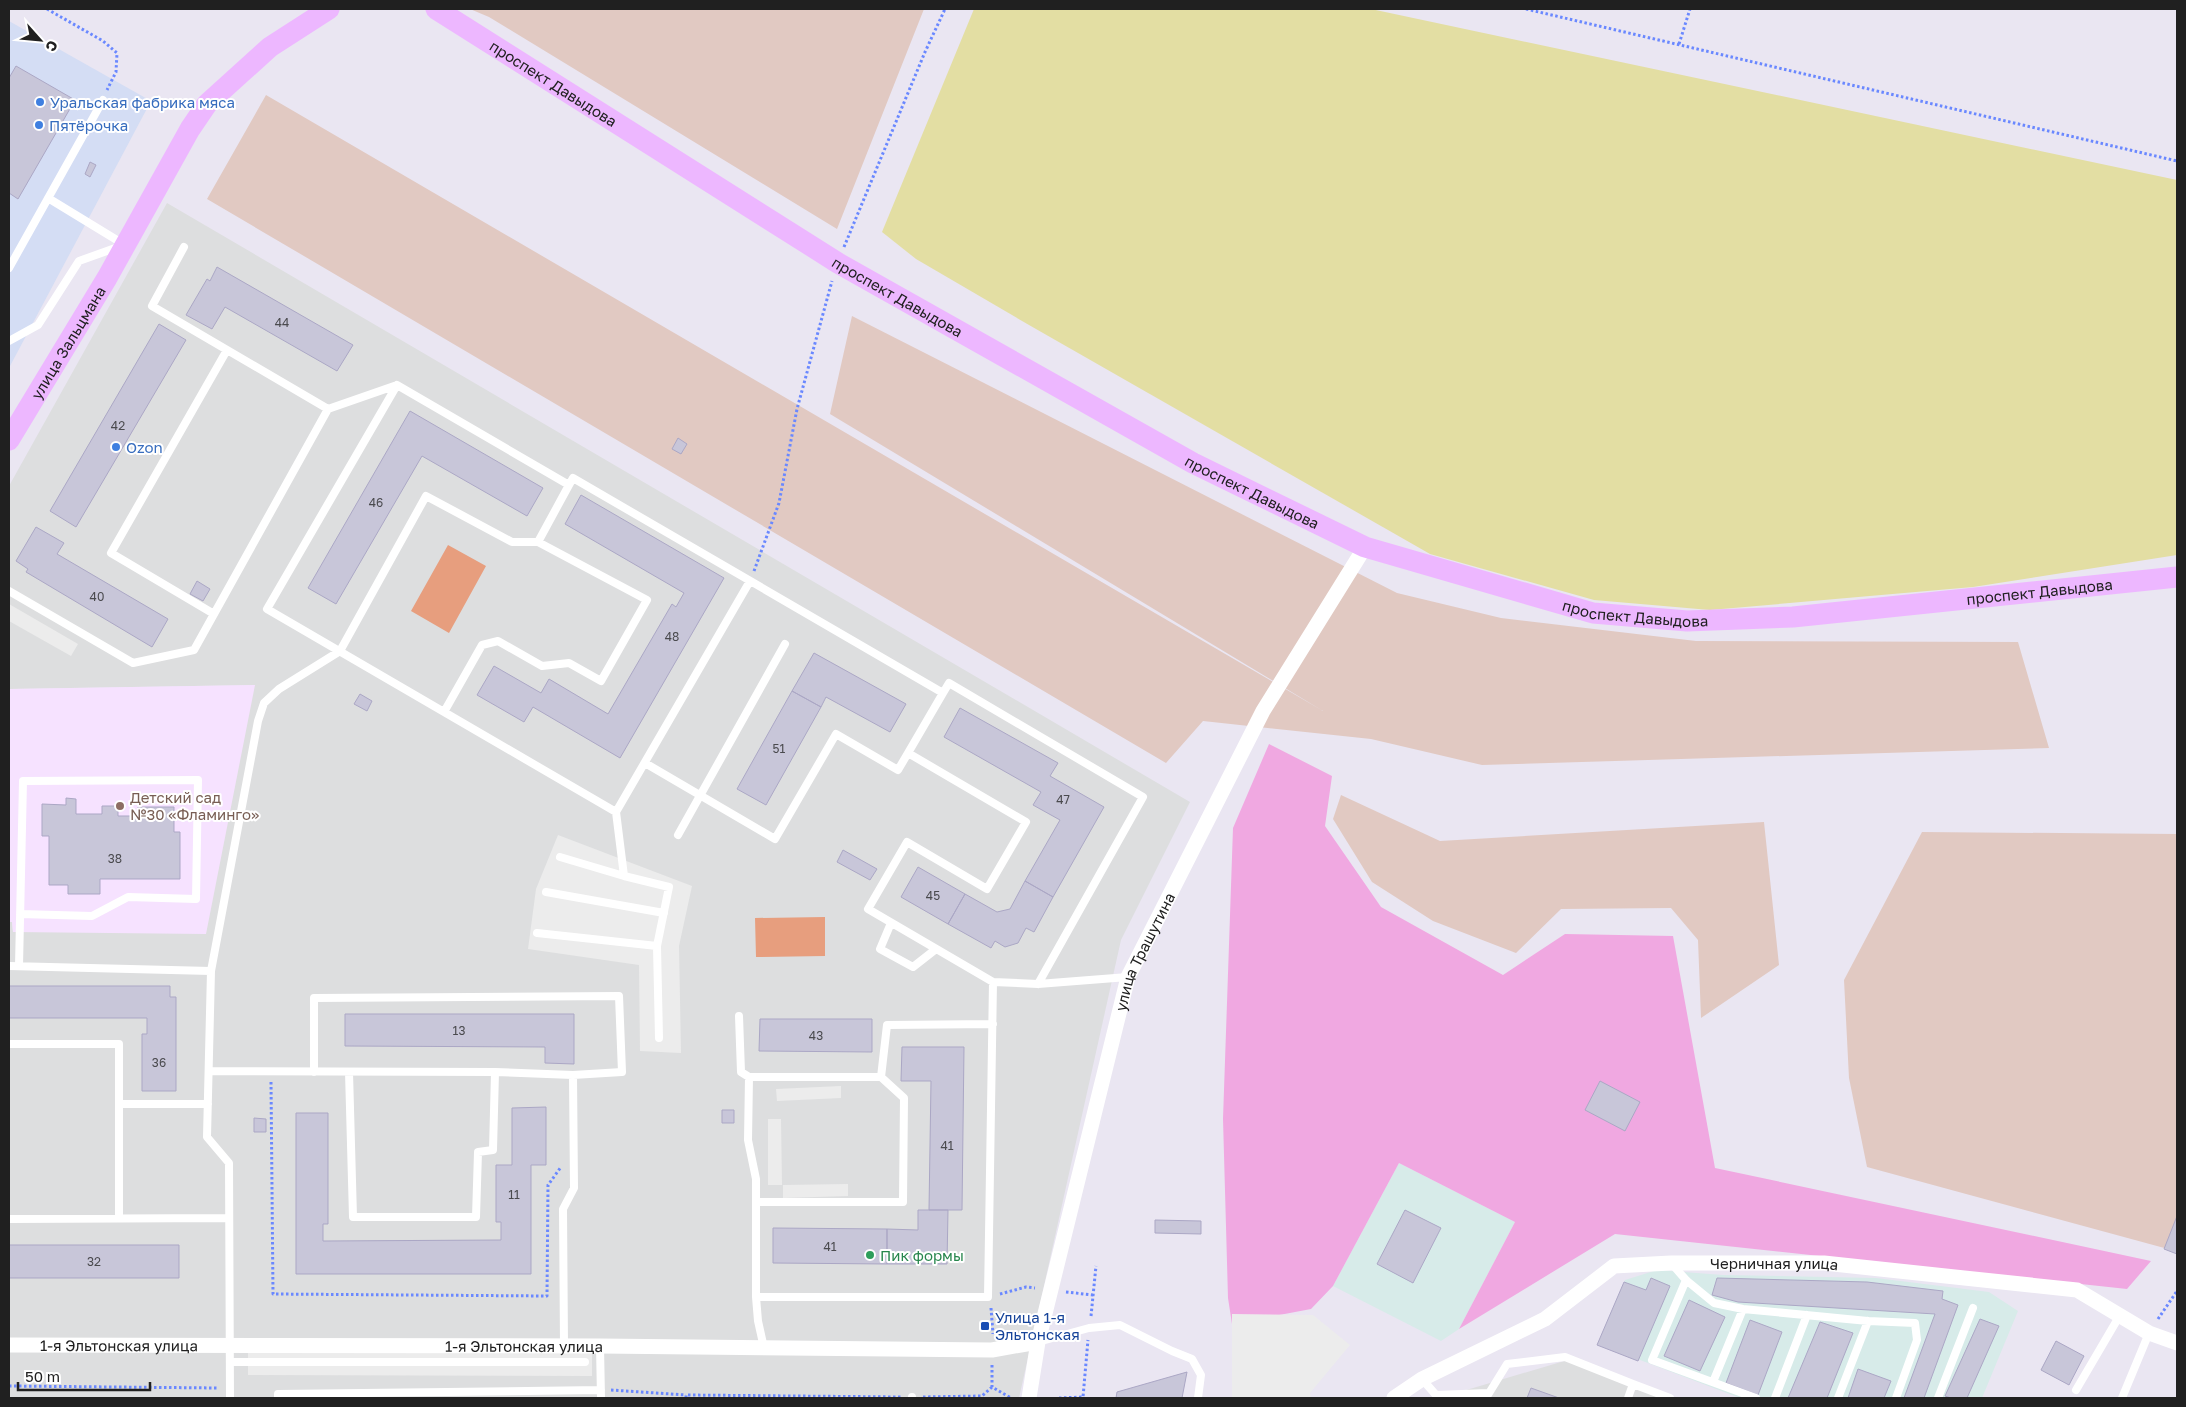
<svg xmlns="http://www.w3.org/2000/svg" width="2186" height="1407" viewBox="0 0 2186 1407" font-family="'Golos Text',sans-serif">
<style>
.residential{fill:#dddedf}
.commercial{fill:#d4ddf4}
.industrial{fill:#d7ebe9}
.education{fill:#f6e2ff}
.grass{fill:#f0a8e1}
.wetland{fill:#e1c9c2}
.pitch{fill:#e79e7e}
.parking{fill:#ececec}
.water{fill:#e3dea3}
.building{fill:#c8c6d9;stroke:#aba7c5}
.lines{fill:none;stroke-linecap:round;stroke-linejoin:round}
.path{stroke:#6a88ff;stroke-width:3;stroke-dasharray:2.5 2.5;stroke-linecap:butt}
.lane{stroke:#fff;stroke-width:8}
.street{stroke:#fff;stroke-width:15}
.secondary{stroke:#edb7ff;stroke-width:21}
.shop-dot{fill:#3f7fe0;stroke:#fff;stroke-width:2}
.education-dot{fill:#8d6e63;stroke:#fff;stroke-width:2}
.leisure-dot{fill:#2e9e5b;stroke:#fff;stroke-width:2}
.transit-dot{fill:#1a4fb4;stroke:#fff;stroke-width:2}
.labels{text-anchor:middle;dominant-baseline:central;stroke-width:4;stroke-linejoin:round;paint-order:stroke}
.number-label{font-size:12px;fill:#4a4a4e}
.street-label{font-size:15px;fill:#202020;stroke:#fff}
.shop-label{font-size:15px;fill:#366cbe;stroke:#fff;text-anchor:start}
.education-label{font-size:15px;fill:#785e54;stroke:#fff;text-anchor:start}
.leisure-label{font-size:15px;fill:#27864d;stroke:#fff;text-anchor:start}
.transit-label{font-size:15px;fill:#164399;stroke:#fff;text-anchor:start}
</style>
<rect width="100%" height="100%" fill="#eae6f2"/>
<path class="residential" d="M167,203L1190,802L1121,940L1019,1398H9V922H12L13,932L254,685L9,689V486Z
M1571,1359L1675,1398H1445L1453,1394Z"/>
<path class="commercial" d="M9,21L151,101L9,368Z"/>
<path class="industrial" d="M1399,1163L1515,1222L1459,1329L1441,1341L1333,1286Z
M1657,1270L1723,1275L1876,1278L1989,1292L2018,1311L1982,1398H1740L1598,1344L1625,1280Z"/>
<path class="education" d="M255,685L206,934L13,932L12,922H9V689Z"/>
<path class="grass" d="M1269,744L1332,776L1325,826L1381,907L1503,975L1565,934L1673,936L1715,1168L2151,1261L2127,1289L1615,1234L1459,1329L1515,1222L1399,1163L1333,1286L1311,1309L1232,1324L1228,1298L1223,1119L1233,828Z"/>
<path class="wetland" d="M470,9H924L837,229L489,17Z
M266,95L1323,711L830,414L852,316L1397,593L1501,618L1696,641L2018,642L2049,748L1482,765L1371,739L1203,721L1166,763L207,199Z
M1341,795L1440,841L1764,822L1779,965L1701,1018L1698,940L1671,908L1561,909L1516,953L1433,921L1372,882L1333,819Z
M1922,832L2177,834V1230L2168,1249L1867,1167L1849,1078L1844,980Z"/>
<path class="pitch" d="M448,545L486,566L449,633L411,611Z
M825,917V956L756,957L755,918Z"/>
<path class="parking" d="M9,604L78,644L71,656L9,621Z
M558,835L692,886L679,946L681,1053L640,1051L639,965L528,949L536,889Z
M841,1086V1098L777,1101L776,1089Z
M768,1119H781L782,1185H768Z
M848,1184V1196L783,1198V1185Z
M1232,1314L1313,1315L1350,1345L1310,1393L1311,1398H1232Z
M248,1349H592V1376L248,1375Z"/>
<path class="water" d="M974,9H1371L2177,180V555L1973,587L1710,610L1594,600L1430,554L1029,325L916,259L882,232Z"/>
<path class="building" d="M16,66L75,100L18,199L9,193V78Z
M90,162L96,165L90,177L85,174Z
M217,267L353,345L337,371L225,307L212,329L186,315L207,279L210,281Z
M159,324L186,340L76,527L50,511Z
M410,411L543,488L527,516L422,456L336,604L308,588Z
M678,438L687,444L681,454L672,449Z
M581,495L724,578L620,758L533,707L524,722L477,695L494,666L541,693L549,679L608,714L672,604L676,607L684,593L565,524Z
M36,527L64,543L57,554L168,619L152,647L26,572L28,569L16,561Z
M197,581L210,589L203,601L190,594Z
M814,653L906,704L890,732L826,697L821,707L792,691Z
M792,691L821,707L766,805L737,789Z
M360,694L372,701L367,711L354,704Z
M960,708L1058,763L1050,776L1104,807L1053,897L1025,881L1060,820L1033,805L1041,792L944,737Z
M66,798L76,799V814H102V806H118V816H138V807H174V832H180V879H100V894H68V885H49V836H42V804L66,805Z
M843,850L877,869L870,880L837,862Z
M918,867L965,894L948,924L901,897Z
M1025,881L1053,897L1034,932L1026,928L1018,943L1005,947L995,941L991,948L948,924L965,894L997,912L1010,909Z
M9,986H170V997H176V1091H142V1034H147V1018H9Z
M345,1014H574V1064L545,1063V1047L345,1046Z
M760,1019H872V1052L759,1051Z
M902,1047H964L962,1210H929L931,1081H901Z
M1600,1081L1640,1102L1625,1131L1585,1110Z
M546,1107V1165H531V1274H296V1113H328V1224H323V1241L501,1240V1222H496V1165H512V1108Z
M722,1110H734V1123H722Z
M254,1118L266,1119V1132H254Z
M918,1210H948L947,1264H887V1229L918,1230Z
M1405,1210L1441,1228L1413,1283L1377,1264Z
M2177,1216V1254L2164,1249Z
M1155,1220L1201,1221V1234L1155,1233Z
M773,1228L887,1229V1264L773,1263Z
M9,1245H179V1278H9Z
M1651,1278L1670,1286L1638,1361L1597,1345L1624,1282L1646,1290Z
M1717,1278L1867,1282L1943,1291L1942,1299L1958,1305L1924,1398H1904L1935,1314L1738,1302L1712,1295Z
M1689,1300L1725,1317L1700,1371L1664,1356Z
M1980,1319L1999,1326L1967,1398H1951L1945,1396Z
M1750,1320L1782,1332L1758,1395L1726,1383Z
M1820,1322L1853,1333L1827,1398H1788Z
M2056,1341L2084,1356L2069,1385L2041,1370Z
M1858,1369L1891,1381L1884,1398H1848Z
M1187,1372L1182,1398H1116L1117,1392Z
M1531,1388L1559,1398H1527Z"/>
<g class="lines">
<path class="path" d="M47,9L103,41L117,53L116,72L107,90
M1526,9L2177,161
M1679,44L1690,9
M844,247L925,52L945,9
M754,571L779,503L797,409L832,281
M271,1082L273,1294L547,1296L548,1185L561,1167
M1066,1292L1093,1295
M1000,1294L1026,1287L1035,1288
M991,1308L993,1334
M1091,1316L1096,1266
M2158,1319L2177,1291
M992,1365V1387L1011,1398
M9,1386L219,1388
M611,1390L686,1395
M923,1397L982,1396L992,1387
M686,1398V1395L901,1397
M1059,1398L1083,1397L1088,1340"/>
<path class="lane" d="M48,198L125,245
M184,247L152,306L328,409
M9,268L103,100
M9,341L38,325L79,261L118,247
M397,385L267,609L616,812L750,581
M538,542L569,485
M9,591L133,663L194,650L328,409L397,385L569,485L573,478L943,693L949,683L1143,797L1038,984
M214,614L111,553L227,350
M908,753L943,693
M645,763L775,839L836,734L898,770L908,753L1026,822L987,889L907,842L868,909L993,982
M616,812L624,876L669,887L657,946L659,1038
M678,835L785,644
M560,857L624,876
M546,892L664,913
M891,923L880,949L913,967L936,949
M537,933L657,946
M9,966L211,971
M19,966L23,781L198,780L196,899L128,897L92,916L20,914
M739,1016L741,1072L749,1077L748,1140L756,1179V1297L758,1321L764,1348
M9,1044H119V1218
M210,1071L495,1072L573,1075L574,1188L563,1209L564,1345
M314,1072V998L619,996L622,1072L573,1075
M349,1072L353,1217H476L478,1152L493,1150L495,1072
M749,1077H881L887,1025L993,1024
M119,1104H208
M756,1202H903L904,1098L881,1077
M9,1219L229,1218
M1672,1264L1686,1280L1714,1303L1743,1309L1868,1321L1915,1323L1917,1340L1896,1398
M1686,1280L1652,1360L1756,1398
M756,1297H988L993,982L1038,984L1128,977
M1038,1342L1089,1328L1120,1325L1172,1351L1192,1359L1201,1375L1198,1398
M600,1346L601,1398
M230,1362H585
M1422,1379L1436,1395L1488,1393
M1713,1382L1743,1309
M1633,1384L1670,1398
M2076,1390L2120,1315
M230,1398L229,1163L207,1137L211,971L258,721L264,703L279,689L340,651L426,496L512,542H538L647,600L601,681L569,663L542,666L498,641L482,645L444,712
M278,1398V1394L601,1390
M912,1398V1397
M1486,1398L1507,1364L1565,1357L1633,1384L1628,1398
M1775,1398L1807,1315
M1838,1398L1868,1321
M1938,1398L1973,1308
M2122,1398L2149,1333"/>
<g class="street">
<path id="s1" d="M9,1345L600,1346L992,1350L1038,1342"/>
<path id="s2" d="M1029,1398L1038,1342L1128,977L1263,711L1365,547"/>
<path id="s3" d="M1394,1398L1422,1379L1545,1319L1614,1266L1671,1263H1824L2077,1290L2149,1333L2177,1343"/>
</g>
<g class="secondary">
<path id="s4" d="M436,9L838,263L1193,463L1365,547L1593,613L1687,621L1793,617L2177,577"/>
<path id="s5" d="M9,440L107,278L190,129L207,104L270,47L329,9"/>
</g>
</g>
<g class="shop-dot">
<circle cx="40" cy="102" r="5"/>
<circle cx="39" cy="125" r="5"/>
<circle cx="116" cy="447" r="5"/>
</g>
<circle class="education-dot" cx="120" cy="806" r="5"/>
<circle class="leisure-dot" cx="870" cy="1255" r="5"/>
<rect class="transit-dot" x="980" y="1321" width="10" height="10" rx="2.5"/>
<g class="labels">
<g class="number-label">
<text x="282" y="322">44</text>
<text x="118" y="425">42</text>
<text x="376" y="502">46</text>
<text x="97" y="596">40</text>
<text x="672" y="636">48</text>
<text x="779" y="748">51</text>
<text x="1063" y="799">47</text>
<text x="115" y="858">38</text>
<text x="933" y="895">45</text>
<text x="459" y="1030">13</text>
<text x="816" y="1035">43</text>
<text x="159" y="1062">36</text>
<text x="947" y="1145">41</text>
<text x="514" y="1194">11</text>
<text x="830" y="1246">41</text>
<text x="94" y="1261">32</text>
</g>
<g class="street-label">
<text stroke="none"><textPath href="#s4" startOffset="139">проспект Давыдова</textPath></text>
<text stroke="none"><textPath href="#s4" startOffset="544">проспект Давыдова</textPath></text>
<text stroke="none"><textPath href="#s5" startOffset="114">улица Зальцмана</textPath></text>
<text stroke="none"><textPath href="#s4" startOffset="949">проспект Давыдова</textPath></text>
<text stroke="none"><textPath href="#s4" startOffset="1760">проспект Давыдова</textPath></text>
<text stroke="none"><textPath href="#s4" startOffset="1354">проспект Давыдова</textPath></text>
<text stroke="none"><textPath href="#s2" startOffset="462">улица Трашутина</textPath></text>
<text stroke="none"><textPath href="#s3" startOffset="418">Черничная улица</textPath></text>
<text stroke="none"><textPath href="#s1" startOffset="110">1-я Эльтонская улица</textPath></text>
<text stroke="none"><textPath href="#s1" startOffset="515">1-я Эльтонская улица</textPath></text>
</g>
<g class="shop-label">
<text x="50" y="102">Уральская фабрика мяса</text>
<text x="49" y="125">Пятёрочка</text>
<text x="126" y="447">Ozon</text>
</g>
<g class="education-label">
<text x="130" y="797">Детский сад<tspan x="130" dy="17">№30 «Фламинго»</tspan></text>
</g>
<g class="leisure-label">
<text x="880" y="1255">Пик формы</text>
</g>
<g class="transit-label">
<text x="995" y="1317">Улица 1-я<tspan x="995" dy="17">Эльтонская</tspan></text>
</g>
</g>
<rect width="2186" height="1407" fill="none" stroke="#202020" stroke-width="20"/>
<g transform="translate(40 40) rotate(117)" stroke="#ffffff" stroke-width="4" paint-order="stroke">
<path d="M0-4L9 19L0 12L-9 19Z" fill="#202020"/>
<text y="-8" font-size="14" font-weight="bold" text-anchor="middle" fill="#202020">С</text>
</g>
<path d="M18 1382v8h132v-8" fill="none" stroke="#202020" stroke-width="2.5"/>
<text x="25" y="1382" font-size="15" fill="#202020" stroke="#ffffff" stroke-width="4" paint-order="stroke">50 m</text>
</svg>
